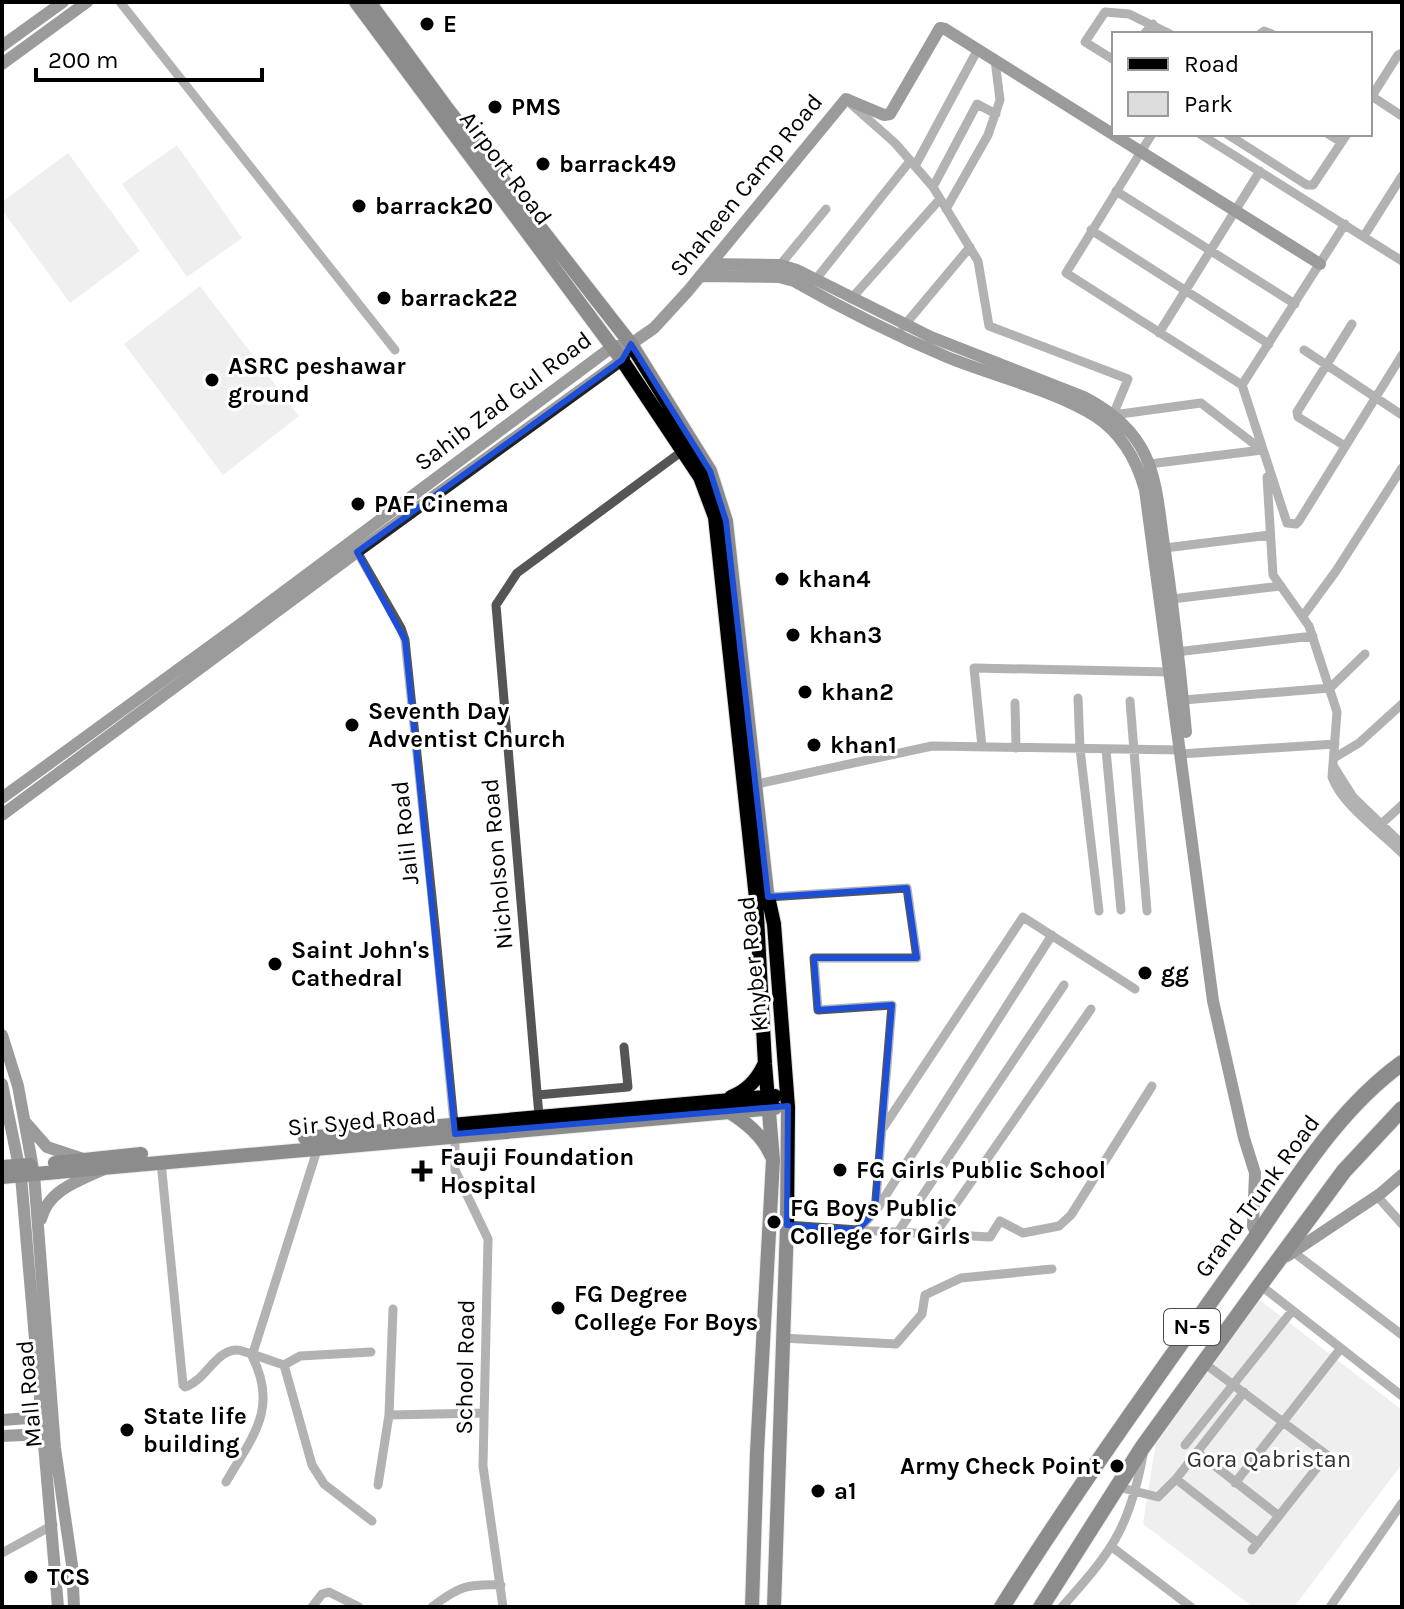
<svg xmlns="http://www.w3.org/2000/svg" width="1404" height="1609" viewBox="0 0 1404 1609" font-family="Karla,sans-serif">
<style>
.green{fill:#dcdcdc}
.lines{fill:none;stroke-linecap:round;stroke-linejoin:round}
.primary-casing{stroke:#dbdbdb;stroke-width:16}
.highway-casing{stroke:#dbdbdb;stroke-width:18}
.street{stroke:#555;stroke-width:9}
.secondary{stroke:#222;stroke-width:12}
.primary{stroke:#000;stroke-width:14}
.highway{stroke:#000;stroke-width:16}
.marked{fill:none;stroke:#1d4ed8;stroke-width:6;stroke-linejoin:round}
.poi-dot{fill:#000;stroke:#fff;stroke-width:3}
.labels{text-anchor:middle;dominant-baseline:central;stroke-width:6;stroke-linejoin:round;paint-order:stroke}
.shield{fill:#fff;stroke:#4c4c4c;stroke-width:2}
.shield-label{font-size:22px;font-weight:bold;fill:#000}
.poi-label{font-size:24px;font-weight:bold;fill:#000;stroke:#fff;text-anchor:start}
.street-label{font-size:24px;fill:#000;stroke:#fff}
.park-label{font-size:24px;fill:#333;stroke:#fff}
</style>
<rect width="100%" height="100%" fill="#fff"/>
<path class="green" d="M177,145L242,238L187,277L122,184Z
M68,153L140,251L70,303L2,210V202Z
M200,286L299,416L223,475L124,344Z
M1260,1300L1402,1410V1464L1294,1607H1253L1143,1524L1157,1435L1180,1397Z"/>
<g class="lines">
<defs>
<path id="primary" d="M356,2L622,360L700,477L715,517L756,898L765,1064L773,1160L757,1452L752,1607
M369,2L446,107L631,344L710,471L726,521L767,892L774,924L788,1107L787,1225L774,1607
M731,1097C747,1091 757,1080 764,1065
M728,1111C746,1122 763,1136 771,1155
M305,1138L775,1096
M55,1163L141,1154
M2,1167L30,1165
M2,1177L775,1108"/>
<path id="highway" d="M1002,1607C1077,1488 1159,1374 1240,1260C1289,1191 1333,1113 1402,1063
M1041,1607L1142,1448L1260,1285L1344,1171L1402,1109"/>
</defs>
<use href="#primary" class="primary-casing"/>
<use href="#highway" class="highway-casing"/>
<path class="street" d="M120,2L395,350
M1144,34L1153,24
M1260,34L1264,31L1272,34
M1114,60L1085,42L1105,12L1129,14L1170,34
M1370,95L1402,116
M1370,99L1398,55L1402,53
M852,105L895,143L933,187L978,261L989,326L1128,379L1113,415
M1152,134L1066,273L1242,385L1287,523L1296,524L1299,521L1402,355
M1200,134L1402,261
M1227,134L1307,185H1313L1347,134
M1328,134L1341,142
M915,166L978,49
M933,187L977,104L996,114
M1116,191L1295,304
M946,209L988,135L1000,100L995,60
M1091,230L1269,344
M1364,236L1402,176
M780,265L826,209
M816,279L910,161
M851,299L940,199
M903,327L970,247
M1159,333L1260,171
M1304,350L1402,415
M1242,385L1345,224
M1113,415L1201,403L1262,450
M1345,446L1298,417L1297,412L1352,324
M1149,464L1262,450
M1267,477L1273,575L1309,626L1337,712L1332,777C1342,805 1381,832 1402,853
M355,548L401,628L405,640L435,926L455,1134V1170L488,1239L483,1466L503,1607
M1165,548L1270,535
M1172,599L1281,586
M1303,616L1336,571L1402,468
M1176,652L1313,636
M1078,698L1080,749L1099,911
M1183,700L1330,688L1365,654
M1130,701L1147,911
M1015,703L1016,748
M982,747L974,668L1169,672
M1106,750L1121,910
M1180,754L1335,744
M1334,758L1359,743L1402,704
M1334,767L1353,797L1402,844
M757,784L932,746L1180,750
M1378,827L1402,805
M768,897L907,888L917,958H814L818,1010L892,1005L875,1212L858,1230L787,1225
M537,1095L628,1087L624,1047
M539,1116L496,605L517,573L677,455
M883,1128L1023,917L1135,989
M161,1162L183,1385L185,1387C205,1381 215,1351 236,1350C242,1349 275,1363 284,1365L300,1356L371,1352
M1377,1196L1402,1224
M877,1209L1052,935
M858,1230L990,1237L1000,1221L1023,1233L1059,1226L1071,1215L1152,1086
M898,1232L1064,985
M935,1234L1091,1009
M1292,1251L1402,1335
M1260,1285L1402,1396
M782,1338L896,1344L922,1314L925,1295L961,1278L1052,1269
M1204,1363L1327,1455L1252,1550
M284,1365L312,1465L324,1484L372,1521
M389,1415L484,1413
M1185,1445L1292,1311
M1197,1452L1279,1516
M1176,1479L1258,1543
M226,1482C252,1437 279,1409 252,1356L318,1147
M1235,1483L1341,1348
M378,1485L389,1415L393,1309
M1118,1487L1158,1497L1176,1479L1244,1392
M1112,1547L1191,1607
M2,1553L53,1525
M312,1607L322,1594L329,1592L359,1607
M432,1607C459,1586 467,1584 501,1585
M1062,1607C1111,1552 1129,1530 1143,1455
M1330,1607L1402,1503"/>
<path class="secondary" d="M2,46L63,2
M2,64L87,2
M710,264L780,265L797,270L931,337L1084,397C1109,410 1133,429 1145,455C1157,480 1159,510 1163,538C1173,603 1180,668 1186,732
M700,276L779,277L794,281C843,309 895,335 947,357C993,376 1054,390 1095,416C1121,433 1137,461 1145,490L1213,1001L1244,1138L1255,1173L1253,1226L1257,1235
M2,798L246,620L612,347L631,344L654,328L688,291L846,99L884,115L890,114L940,28L945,29L1320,264
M2,815L357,552L622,360L626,353
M2,1035L18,1086L34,1174L55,1448L72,1565L74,1607
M2,1084L21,1176L58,1607
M26,1123L47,1147L83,1159
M41,1219C48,1191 77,1181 102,1170
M1287,1256L1380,1194L1402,1175
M2,1420L41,1417
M2,1436L42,1434L49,1439"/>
<use href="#primary" class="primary"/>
<use href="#highway" class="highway"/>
</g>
<path d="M0 0H1404V1609H0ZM631,344L710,471L726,521L768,897L907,888L917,958H814L818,1010L892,1005L875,1212L858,1230L787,1225L788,1106L455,1134L405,640L357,552L622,360Z" fill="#fff" fill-opacity=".55" fill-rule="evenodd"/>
<path class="marked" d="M631,344L710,471L726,521L768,897L907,888L917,958H814L818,1010L892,1005L875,1212L858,1230L787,1225L788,1106L455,1134L405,640L357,552L622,360Z"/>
<g class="poi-dot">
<circle cx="427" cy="24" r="8"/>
<circle cx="495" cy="107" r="8"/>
<circle cx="543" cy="164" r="8"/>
<circle cx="359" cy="206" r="8"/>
<circle cx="384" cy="298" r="8"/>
<circle cx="212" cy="380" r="8"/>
<circle cx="358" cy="504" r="8"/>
<circle cx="782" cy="579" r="8"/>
<circle cx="793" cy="635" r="8"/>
<circle cx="805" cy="692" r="8"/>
<circle cx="352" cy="725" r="8"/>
<circle cx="814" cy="745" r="8"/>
<circle cx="275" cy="964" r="8"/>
<circle cx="1145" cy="973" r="8"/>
<circle cx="840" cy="1170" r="8"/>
<path d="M418 1159h8v8h8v8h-8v8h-8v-8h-8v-8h8z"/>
<circle cx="774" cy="1222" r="8"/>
<circle cx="558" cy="1308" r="8"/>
<circle cx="127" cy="1430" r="8"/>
<circle cx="1117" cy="1466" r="8"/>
<circle cx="818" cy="1491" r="8"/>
<circle cx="31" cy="1577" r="8"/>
</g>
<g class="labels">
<rect class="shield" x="1164" y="1309" width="56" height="36" rx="6"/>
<g class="shield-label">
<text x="1192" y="1327">N-5</text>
</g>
<g class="poi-label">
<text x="443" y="24">E</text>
<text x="511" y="107">PMS</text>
<text x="559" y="164">barrack49</text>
<text x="375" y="206">barrack20</text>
<text x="400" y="298">barrack22</text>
<text x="228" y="366">ASRC peshawar<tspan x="228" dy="28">ground</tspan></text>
<text x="374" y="504">PAF Cinema</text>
<text x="798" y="579">khan4</text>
<text x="809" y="635">khan3</text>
<text x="821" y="692">khan2</text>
<text x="368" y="711">Seventh Day<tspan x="368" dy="28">Adventist Church</tspan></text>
<text x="830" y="745">khan1</text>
<text x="291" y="950">Saint John's<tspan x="291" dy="28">Cathedral</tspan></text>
<text x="1161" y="973">gg</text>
<text x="440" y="1157">Fauji Foundation<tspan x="440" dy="28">Hospital</tspan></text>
<text x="856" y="1170">FG Girls Public School</text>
<text x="790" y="1208">FG Boys Public<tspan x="790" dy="28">College for Girls</tspan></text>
<text x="574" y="1294">FG Degree<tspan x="574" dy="28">College For Boys</tspan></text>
<text x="143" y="1416">State life<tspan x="143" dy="28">building</tspan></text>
<text x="1101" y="1466" text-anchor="end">Army Check Point</text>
<text x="834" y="1491">a1</text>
<text x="47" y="1577">TCS</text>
</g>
<g class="street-label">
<text transform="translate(506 168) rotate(53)">Airport Road</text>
<text transform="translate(746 185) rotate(-51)">Shaheen Camp Road</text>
<text transform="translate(503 401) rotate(-37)">Sahib Zad Gul Road</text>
<text transform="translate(405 833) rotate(-96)">Jalil Road</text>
<text transform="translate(497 864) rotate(-95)">Nicholson Road</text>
<text transform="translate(753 964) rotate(-96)">Khyber Road</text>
<text transform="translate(362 1121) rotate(-5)">Sir Syed Road</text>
<text transform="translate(1257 1196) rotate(-54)">Grand Trunk Road</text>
<text transform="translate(465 1367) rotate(-89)">School Road</text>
<text transform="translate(29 1394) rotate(-95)">Mall Road</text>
</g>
<g class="park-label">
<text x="1269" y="1459">Gora Qabristan</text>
</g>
</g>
<rect width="1404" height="1609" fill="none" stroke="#000000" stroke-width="8"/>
<rect x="1112" y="32" width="260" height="104" fill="#ffffff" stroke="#999999" stroke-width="2"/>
<rect x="1128" y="58" width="40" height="12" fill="#000000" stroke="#999999" stroke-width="2"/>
<text x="1184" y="72" font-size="24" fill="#000000">Road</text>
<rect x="1128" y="92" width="40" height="24" fill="#dcdcdc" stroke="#999999" stroke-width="2"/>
<text x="1184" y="112" font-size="24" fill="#000000">Park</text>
<path d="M36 68v12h226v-12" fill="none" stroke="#000000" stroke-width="4"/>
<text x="48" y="68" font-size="24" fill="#000000" stroke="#ffffff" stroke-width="6" paint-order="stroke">200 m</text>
</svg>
